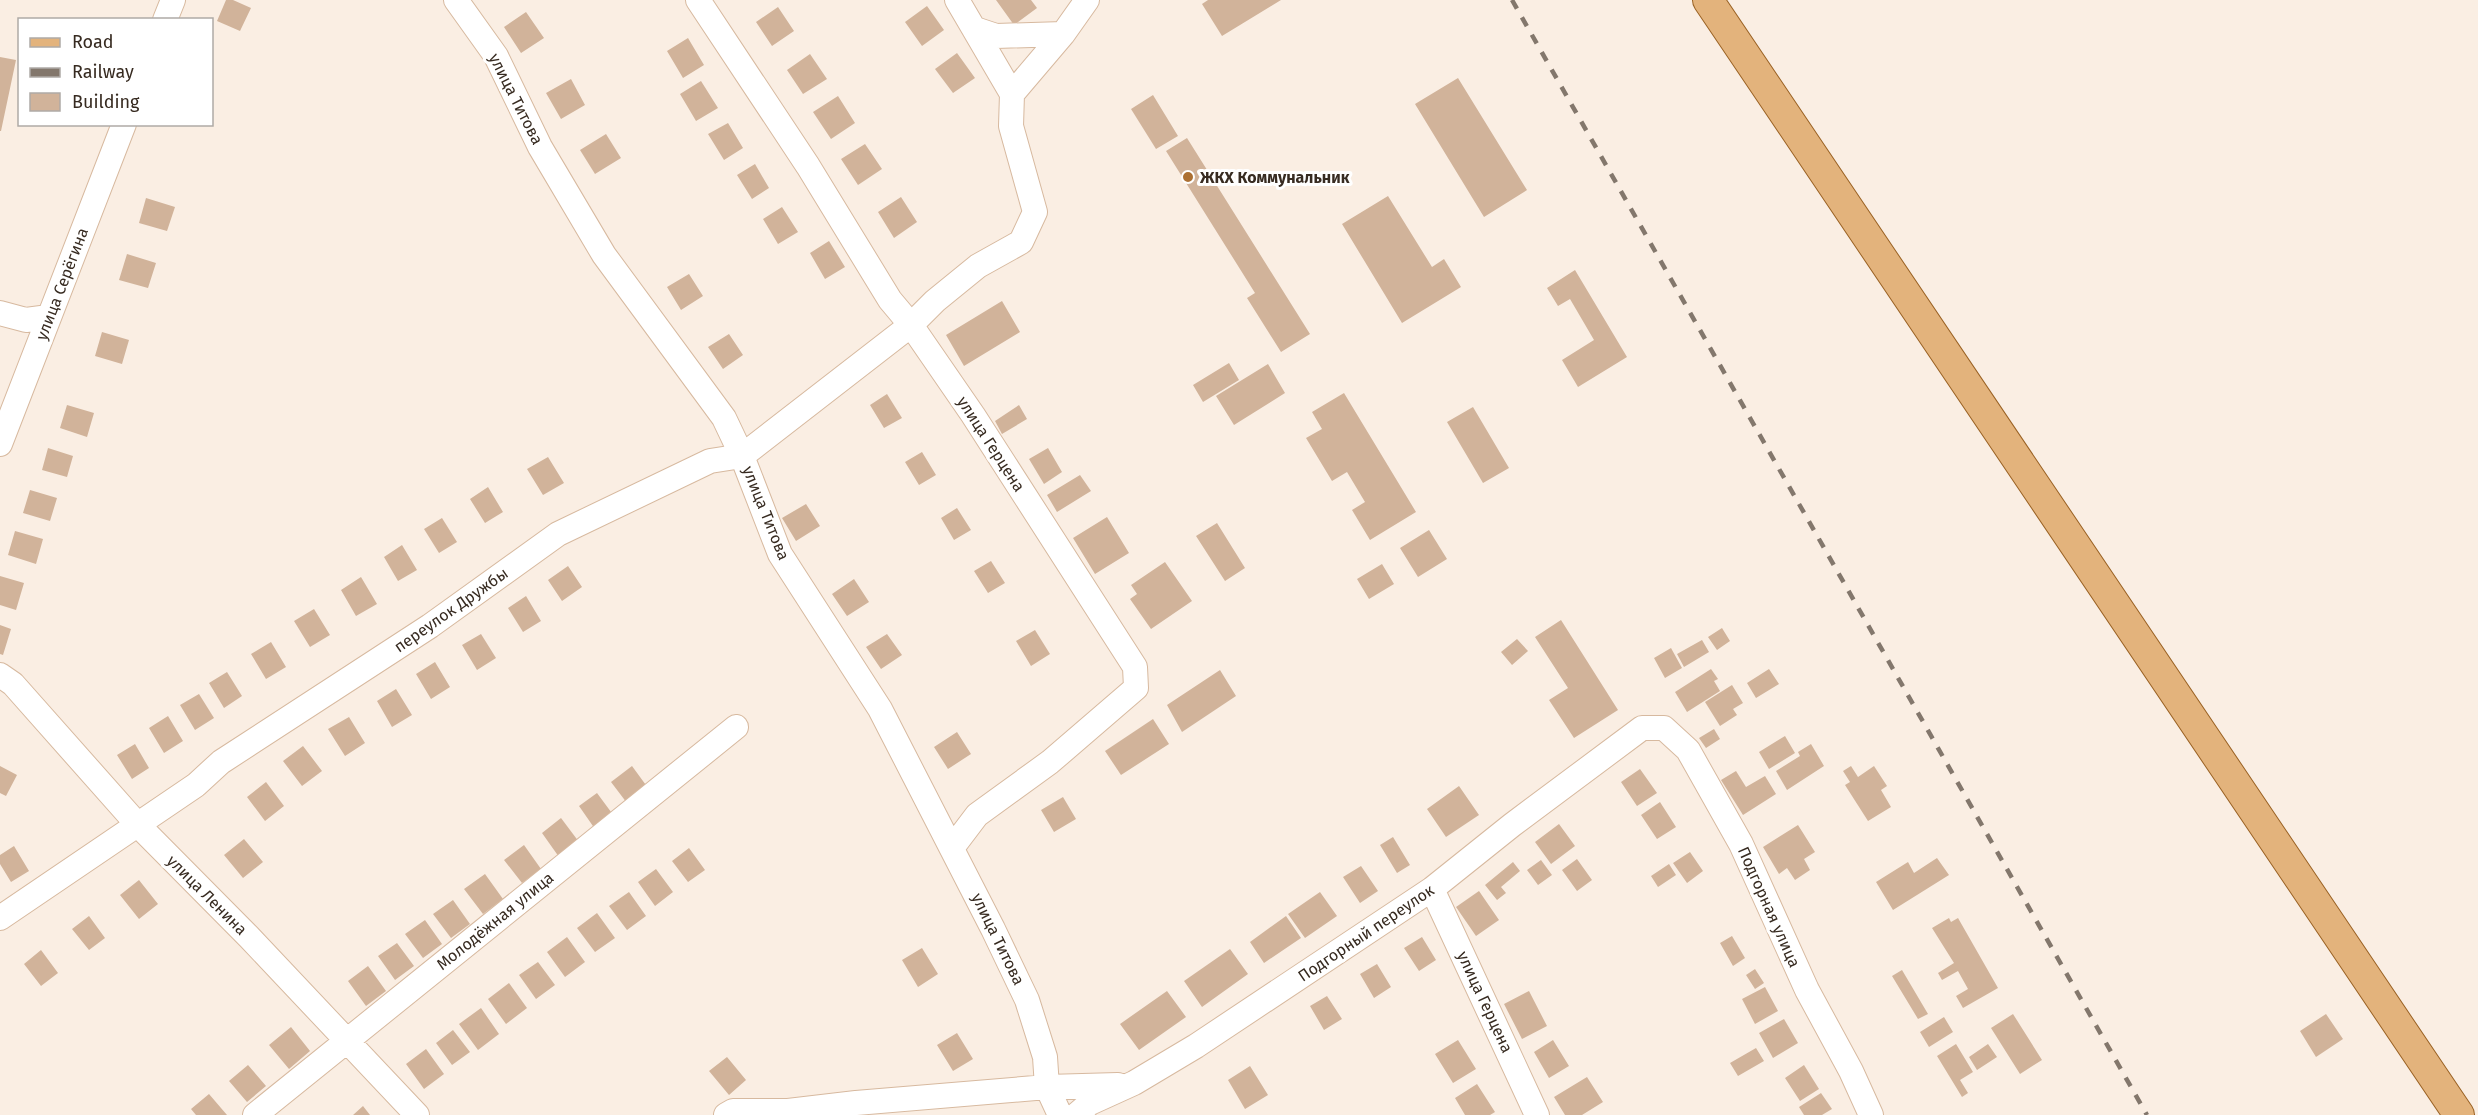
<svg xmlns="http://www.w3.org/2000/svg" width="2478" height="1115" viewBox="0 0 2478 1115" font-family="'Fira Sans',sans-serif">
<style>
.building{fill:#d1b39a}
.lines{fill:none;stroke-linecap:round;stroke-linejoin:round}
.minor-casing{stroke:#d7b99f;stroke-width:26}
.major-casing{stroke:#9a6224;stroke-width:32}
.minor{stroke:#fff;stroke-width:24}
.major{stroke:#e3b37c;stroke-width:30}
.rail{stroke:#83776c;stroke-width:4.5;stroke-dasharray:10 10;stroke-linecap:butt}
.poi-dot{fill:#ac7033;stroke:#fff;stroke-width:2}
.labels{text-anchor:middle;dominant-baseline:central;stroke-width:6;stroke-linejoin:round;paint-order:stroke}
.street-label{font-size:16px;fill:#372b21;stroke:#fff}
.poi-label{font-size:16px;font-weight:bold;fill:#372b21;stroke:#fff;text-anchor:start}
</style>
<rect width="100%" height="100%" fill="#faeee3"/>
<path class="building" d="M226,0H233L251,8L240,31L217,21Z
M996,0H1031L1037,8L1014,25Z
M1208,0H1281L1222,36L1202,4Z
M927,6L944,30L922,46L905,22Z
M778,7L794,31L772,46L756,22Z
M526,12L544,38L521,53L504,27Z
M688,38L704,65L683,78L667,51Z
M957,53L975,78L953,93L935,69Z
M810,54L827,79L803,94L787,70Z
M0,57L16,60L1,131H0Z
M1458,78L1527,190L1484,217L1415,104Z
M571,79L585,105L561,119L546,93Z
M701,81L718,108L696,121L680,94Z
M1153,95L1178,136L1156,149L1131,109Z
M838,96L855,123L831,139L813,112Z
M728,123L743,148L724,160L708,134Z
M606,134L621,158L595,174L580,150Z
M1187,138L1310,334L1281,352L1247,298L1255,293L1166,151Z
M865,144L882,169L858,185L841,159Z
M755,164L769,188L752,199L737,175Z
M1388,196L1432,267L1444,259L1461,287L1402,323L1342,224Z
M901,197L917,222L894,238L878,212Z
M146,198L175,207L167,231L139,223Z
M782,207L798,232L778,244L763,219Z
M829,241L845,267L825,279L810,253Z
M127,254L156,263L148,288L119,280Z
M1575,270L1627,357L1578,387L1562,360L1594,340L1570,299L1558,306L1547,288Z
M689,274L703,296L681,310L667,287Z
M1002,301L1020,332L964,366L946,335Z
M102,332L129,340L122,364L95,356Z
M729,334L743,355L723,369L708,347Z
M1229,363L1239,380L1203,402L1193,385Z
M1268,364L1285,393L1234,425L1216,396Z
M1344,393L1416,512L1370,540L1352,510L1365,502L1347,472L1332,481L1306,438L1322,429L1312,412Z
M887,394L902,418L884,428L870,405Z
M67,405L94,413L87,437L60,428Z
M1019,405L1027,419L1002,434L995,421Z
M1473,407L1509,468L1483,483L1447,422Z
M48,448L73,456L67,477L42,470Z
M1048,448L1062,472L1044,484L1029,459Z
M922,452L936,475L919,485L905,462Z
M548,457L564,483L543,495L527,469Z
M1080,475L1091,491L1057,512L1047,495Z
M488,487L503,512L485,523L470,499Z
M30,490L57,498L50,521L23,513Z
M806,504L820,526L796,541L782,518Z
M957,508L971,530L954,540L941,518Z
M1107,517L1129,553L1095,574L1073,538Z
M442,518L457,542L439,553L424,529Z
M1217,523L1245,568L1225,581L1196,536Z
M1429,530L1447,559L1418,577L1400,548Z
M15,531L43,539L36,564L8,555Z
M402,545L417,570L398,581L384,557Z
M991,561L1005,583L988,593L974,571Z
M1165,562L1192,601L1151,629L1130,599L1137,594L1131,585Z
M1382,564L1394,584L1369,599L1357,579Z
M568,566L582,587L562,601L548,580Z
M0,576L24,583L16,610L0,605Z
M361,577L377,604L356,616L341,590Z
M854,579L869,602L847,616L832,594Z
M526,596L541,621L523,632L508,608Z
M314,609L330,635L310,647L294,621Z
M1561,620L1618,710L1574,738L1549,700L1568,688L1535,637Z
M0,625L11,629L3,655L0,654Z
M1722,628L1730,641L1717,650L1708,637Z
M1035,630L1050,654L1031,666L1016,641Z
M481,634L496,658L477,670L462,645Z
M887,634L902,655L881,669L866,647Z
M1517,639L1528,651L1512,665L1501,652Z
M1702,640L1709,652L1684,667L1677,654Z
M271,642L286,667L266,679L251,654Z
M1671,648L1682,668L1665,678L1654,658Z
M435,662L450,687L431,699L416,674Z
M1711,669L1718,679L1714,681L1720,691L1687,712L1675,692Z
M1769,669L1779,684L1756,698L1747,683Z
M1220,670L1236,696L1182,732L1167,705Z
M227,672L242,696L224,708L209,683Z
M1732,685L1743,703L1733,709L1737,715L1720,726L1705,702Z
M396,689L412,715L392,727L377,701Z
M199,694L214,718L195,730L180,705Z
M168,716L183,741L164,753L149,728Z
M349,717L365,743L345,756L328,729Z
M1153,719L1169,744L1121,775L1105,751Z
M1714,729L1720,739L1706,748L1699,738Z
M957,732L971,754L948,769L934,747Z
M1785,736L1795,753L1769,769L1759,752Z
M135,744L149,768L132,779L117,755Z
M1811,744L1824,766L1787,790L1776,771L1800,756L1798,752Z
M303,746L322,771L302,786L283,761Z
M0,766L17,775L6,796L0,793Z
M632,766L651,792L630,807L611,782Z
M1851,766L1858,777L1874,766L1887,786L1881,790L1891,807L1868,821L1845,785L1850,782L1843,771Z
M1640,769L1657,793L1637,806L1621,782Z
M1736,771L1746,787L1765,776L1776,794L1743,815L1721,780Z
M266,782L284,806L265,821L247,797Z
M1459,786L1479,815L1446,837L1427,809Z
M597,793L614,816L595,829L579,806Z
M1063,797L1076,819L1054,832L1041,810Z
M1660,802L1676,827L1657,839L1641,815Z
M561,818L579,842L559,857L542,833Z
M1559,824L1575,846L1551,864L1535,842Z
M1798,825L1815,852L1804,859L1810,870L1795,880L1787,868L1779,874L1763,847Z
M1393,837L1410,865L1397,873L1380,845Z
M244,839L263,862L243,878L224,855Z
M524,845L541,869L522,883L504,860Z
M14,846L29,871L11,882L0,864V855Z
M689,848L705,870L688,882L672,861Z
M1690,852L1703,871L1687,883L1673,863Z
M1937,858L1949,875L1893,910L1876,882L1908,862L1914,873Z
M1577,859L1592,880L1577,891L1562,870Z
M1541,860L1552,875L1538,885L1527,870Z
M1513,862L1520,871L1501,887L1506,893L1497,900L1485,885Z
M1669,864L1676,875L1658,887L1651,876Z
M1361,866L1378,891L1360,903L1343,877Z
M656,869L673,892L655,906L638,882Z
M485,874L503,899L483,914L464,889Z
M139,880L158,904L139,919L120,895Z
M1479,891L1499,920L1476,936L1456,907Z
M629,892L646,916L627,930L609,906Z
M1320,892L1337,916L1305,938L1288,914Z
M453,900L470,924L451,938L433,914Z
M597,913L615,938L595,952L577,928Z
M89,916L105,938L89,950L72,929Z
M1286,916L1301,938L1264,963L1250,942Z
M1949,918L1951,922L1958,918L1998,988L1963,1008L1956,996L1968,989L1958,971L1942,980L1938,973L1954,963L1932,928Z
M425,920L442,944L423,958L405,934Z
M1732,936L1745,958L1733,966L1720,943Z
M567,937L585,962L565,977L547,952Z
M1422,937L1436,960L1419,971L1404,948Z
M397,943L414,966L395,980L378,956Z
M922,948L938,974L918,987L902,960Z
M1230,949L1248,974L1202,1007L1184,981Z
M41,950L58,973L41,986L24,964Z
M538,962L555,985L536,999L519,975Z
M1377,964L1391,987L1374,998L1360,974Z
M368,966L386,991L366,1006L348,981Z
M1755,969L1764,983L1755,989L1746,975Z
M1902,970L1928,1014L1918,1019L1892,976Z
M509,983L527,1008L506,1024L488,999Z
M1765,987L1778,1011L1755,1024L1742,999Z
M1167,991L1186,1017L1139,1050L1120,1024Z
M1529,991L1547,1026L1522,1039L1504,1004Z
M1327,996L1342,1019L1324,1030L1310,1006Z
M481,1008L499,1034L478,1050L459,1024Z
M2013,1014L2042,1060L2020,1074L1991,1028Z
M2326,1014L2343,1039L2316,1057L2300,1031Z
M1944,1017L1953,1032L1929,1047L1920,1032Z
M1784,1019L1798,1043L1773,1058L1759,1033Z
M291,1027L310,1051L289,1069L269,1045Z
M453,1030L470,1052L452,1065L436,1043Z
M957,1033L973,1059L953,1071L937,1045Z
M1458,1040L1476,1069L1453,1083L1435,1054Z
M1553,1040L1569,1066L1549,1078L1534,1052Z
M1956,1044L1973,1072L1960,1080L1968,1093L1962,1097L1937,1056Z
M1988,1044L1997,1057L1977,1070L1969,1057Z
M1756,1048L1764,1061L1738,1076L1730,1063Z
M426,1049L444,1074L424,1089L406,1064Z
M727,1057L746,1080L729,1095L709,1071Z
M248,1065L266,1086L247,1102L229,1081Z
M1804,1065L1819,1089L1800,1101L1785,1078Z
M1250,1066L1268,1095L1245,1109L1228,1080Z
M1587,1077L1603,1102L1582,1115H1565L1554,1097Z
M1477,1084L1495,1112L1490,1115H1465L1455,1098Z
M1821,1093L1832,1109L1822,1115H1804L1799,1107Z
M209,1094L227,1115H196L191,1109Z
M363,1106L370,1115H353Z"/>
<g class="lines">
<defs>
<path id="minor" d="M456,0L496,56L540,147L604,255L724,418L742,456L780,554L880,709L993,929L1027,1000L1045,1057L1047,1087L1060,1115
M698,0L808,166L890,300L911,325L973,415L1135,667L1136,688L1050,762L977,815L952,848
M957,0L1012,94
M165,20L173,0
M975,29L996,36L1063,34
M0,313L26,320L49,317
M0,444L124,124
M0,675L13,684L138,825L249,937L417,1115
M1432,889L1537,1115
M0,918L196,785L221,762L430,626L558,534L710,461L742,456L911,325L935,301L978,266L1021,242L1035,212L1011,126L1012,94L1063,34L1087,0
M255,1115L736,727
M726,1115L733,1111H788L856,1103L1047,1087L1118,1085
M1076,1115L1090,1103L1134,1083L1196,1046L1432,889L1512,825L1642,728H1664L1688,750L1741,844L1807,990L1851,1071L1871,1115"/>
<path id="major" d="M1708,0L2459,1115"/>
</defs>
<use href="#minor" class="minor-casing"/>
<use href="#major" class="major-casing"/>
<use href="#minor" class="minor"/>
<use href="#major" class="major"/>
<path class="rail" d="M1512,0L2147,1115"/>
</g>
<circle class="poi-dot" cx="1188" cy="177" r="6"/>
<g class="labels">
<g class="street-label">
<text transform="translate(516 99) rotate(63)">улица Титова</text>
<text transform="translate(62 284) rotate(-69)">улица Серёгина</text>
<text transform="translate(991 444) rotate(57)">улица Герцена</text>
<text transform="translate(766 513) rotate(68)">улица Титова</text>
<text transform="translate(451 610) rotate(-35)">переулок Дружбы</text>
<text transform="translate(207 895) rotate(45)">улица Ленина</text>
<text transform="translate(1769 907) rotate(66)">Подгорная улица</text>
<text transform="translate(495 921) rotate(-39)">Молодёжная улица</text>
<text transform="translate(1366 933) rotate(-34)">Подгорный переулок</text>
<text transform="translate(998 939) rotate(64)">улица Титова</text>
<text transform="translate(1485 1002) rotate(65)">улица Герцена</text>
</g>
<g class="poi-label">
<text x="1200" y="177">ЖКХ Коммунальник</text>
</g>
</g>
<rect x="18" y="18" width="195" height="108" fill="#ffffff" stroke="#afaaa6" stroke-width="1.5"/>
<rect x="30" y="38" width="30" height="9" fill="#e3b37c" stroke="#afaaa6" stroke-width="1.5"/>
<text x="72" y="48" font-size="18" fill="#372b21">Road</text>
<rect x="30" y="68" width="30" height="9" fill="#83776c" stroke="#afaaa6" stroke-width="1.5"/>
<text x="72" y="78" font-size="18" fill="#372b21">Railway</text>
<rect x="30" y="93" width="30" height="18" fill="#d1b39a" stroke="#afaaa6" stroke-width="1.5"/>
<text x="72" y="108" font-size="18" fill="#372b21">Building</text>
</svg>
